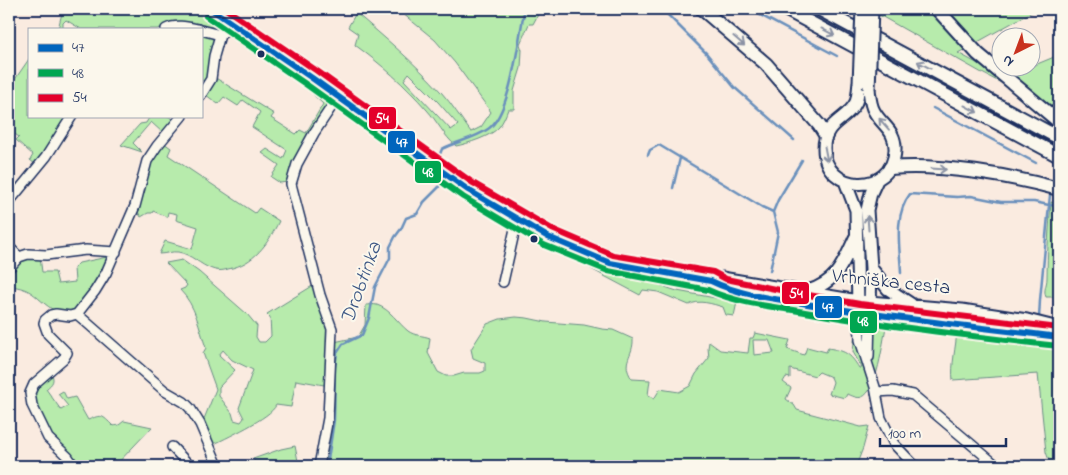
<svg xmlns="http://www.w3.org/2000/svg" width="1068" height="475" viewBox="0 0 1068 475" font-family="'Indie Flower',sans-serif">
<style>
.green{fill:#b7ebac;stroke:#698d85;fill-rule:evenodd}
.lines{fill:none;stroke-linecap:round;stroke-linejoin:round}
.stream{stroke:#6a90bc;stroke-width:2.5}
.minor-casing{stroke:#1b2f5e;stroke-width:12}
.major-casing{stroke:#1b2f5e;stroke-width:15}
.highway-casing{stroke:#1b2f5e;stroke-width:16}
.minor{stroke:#fbf7ec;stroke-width:9}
.major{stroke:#fbf7ec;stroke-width:11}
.highway{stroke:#fbf7ec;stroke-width:12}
.major-bridge-casing{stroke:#1b2f5e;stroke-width:15;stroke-linecap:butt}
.major-bridge{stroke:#fbf7ec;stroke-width:11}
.bus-1-casing{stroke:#fbf7ec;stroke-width:10}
.bus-2-casing{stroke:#fbf7ec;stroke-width:10}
.bus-3-casing{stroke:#fbf7ec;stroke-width:10}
.bus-1{stroke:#0065bd;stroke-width:6}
.bus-2{stroke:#00a651;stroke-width:6}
.bus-3{stroke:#e4002b;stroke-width:6}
.oneway{stroke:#8b93a5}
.bus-dot{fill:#1b2f5e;stroke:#fbf7ec;stroke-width:2}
.labels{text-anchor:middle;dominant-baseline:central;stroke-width:4;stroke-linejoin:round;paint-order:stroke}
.street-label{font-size:20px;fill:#1b2f5e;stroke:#fbf7ec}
.water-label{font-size:21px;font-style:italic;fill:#3c5785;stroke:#fbf7ec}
.line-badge{stroke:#fbf7ec;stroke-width:2}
.badge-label{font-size:14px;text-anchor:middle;font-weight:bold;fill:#fff}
</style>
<rect width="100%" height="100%" fill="#faebe0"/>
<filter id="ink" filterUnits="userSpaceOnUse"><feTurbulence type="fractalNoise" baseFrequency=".02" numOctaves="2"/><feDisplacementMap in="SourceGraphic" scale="10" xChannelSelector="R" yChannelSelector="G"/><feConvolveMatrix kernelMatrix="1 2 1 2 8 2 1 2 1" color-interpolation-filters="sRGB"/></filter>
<g filter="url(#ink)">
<path class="green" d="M63,9H200L224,24L223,27C199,29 182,18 158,29H81L66,20L63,23V29H58Z
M397,9H541L533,24H529L520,44L522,50L521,68L514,91V109H508C506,115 503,122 499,127C492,136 467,144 456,146C444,136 437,121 427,110C405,85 381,64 355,45L358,34L348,27L356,13C385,38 415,63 441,92C452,104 461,119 471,132L481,127L491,112L455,63L435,40ZM409,73L438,102L458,125L451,130L404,80Z
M874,9H1037L958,53L1008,80L1025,69L1059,55V113L982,73L872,11Z
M201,33L212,37L215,40L210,70L205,81L201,80Z
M236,33L269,54L328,97L329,102L296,158L287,182L280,183L271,177L279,165L262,153L267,149L283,159L287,150L252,127L260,112L243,100L238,106L224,97L218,104L206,95L214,77L274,114L271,118L296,134L300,130L306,133L323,104L310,92L228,36Z
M29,59V116H66L48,146L35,164L30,160L33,155L16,140L19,137L9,130V88Z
M150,116H169L173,121L163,133L151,122L133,143L142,152L121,145L140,124L146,123Z
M164,143L171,148L168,155L255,213L259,208L279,221C268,244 254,264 228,269C222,271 218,271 212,269C200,265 191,254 178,252C172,251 166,254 159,254L165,241L192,249L198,227L176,220L177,214L168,212L167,217L153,211L152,213H148L141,217L138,212C143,187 147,164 164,143Z
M1051,202L1059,204V299L1053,297H1046C1043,290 1047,285 1047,278C1047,253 1049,228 1051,202Z
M31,256L40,257L42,272H55L58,284L75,282L74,268L79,263L107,257L108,259C99,277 78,326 52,309C34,297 33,288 9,286V271L17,263Z
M574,257L677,291L737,302L734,316L726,315L723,307C713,304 698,299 689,305L658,292L643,290L640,295L574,260Z
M182,260L199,272L247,314L257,326L256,337L259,342H265L271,336L270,317L267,314L314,285L329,331L327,383L324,385L296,380L291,407L276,405C272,417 224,439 210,446L202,424L216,389L203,353L206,348C199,327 196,306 180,290L185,288L187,285L166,263ZM223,350L232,360L253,370L239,408L244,418L241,422L234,420L232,413L219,396V387L235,370L219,355Z
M366,305C369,305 374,304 377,305C390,309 398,323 408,331C415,336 422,335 430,338L428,353L438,372L446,376H454L464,373H480L485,371V363L473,358L471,349L487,324L500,319L516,317L527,318L546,322L584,325L602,329L613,330L633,339C634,356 620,361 632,379L650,380L648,395L654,399L660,389L679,392L690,386L696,374L709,358L708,348L709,342L720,350L748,353L750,338H753L755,333L790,340L787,349L804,355L807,347L826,352L828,348C845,351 850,353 859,368H862L853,352L856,322L883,324L886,327C883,341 877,392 862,397C857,399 851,395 847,394L845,398L829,394L833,382L831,377L819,372L815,376L790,369V378L786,377L783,382L791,388L786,399L794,405L797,410L861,427L869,426L863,448L856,466H323L334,342L358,337L365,325ZM753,340H769L774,353L754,355Z
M957,331L1040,339V343L1045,347L1059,348V466H1051L1046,452L1038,374L953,380C951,366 956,346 957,331Z
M51,372C55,381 53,383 46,389L61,410L68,406L58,394L63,391L67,399L75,397L88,420C102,414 102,415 113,426L119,425L124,421L152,427L115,466H76C60,448 32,417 33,392Z
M295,446L299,466H259L253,459L281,449Z"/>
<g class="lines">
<path class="stream" d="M662,9L707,54L734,87L794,140
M749,9L837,56
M933,108L1036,163
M648,155L650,150L659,145L762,207L773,212
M438,159L442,149C457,141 474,139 488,129C511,114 518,40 524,13L522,9
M673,188L680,158
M1050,195L1049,205L1059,206
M770,271L778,232L773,212L778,200L802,160
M901,273C900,248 893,216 910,194L957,197L971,196L1001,202H1034L1049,205L1040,300L1039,318
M327,466L334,420L335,367L337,353L343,344L362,335L369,318L375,287L390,258V247L395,237L401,229L406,218L417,214L424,202L439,187V177"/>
<defs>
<path id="minor" d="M166,29C176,24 188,27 198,29
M201,30L220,35
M201,95L211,79L214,56L220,35L235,25
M9,202L46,157L72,116
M9,247L19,257
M9,268L19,257L28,254L46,255L86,250L116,252
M503,282L517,220
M859,313L860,340L875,387L881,418L894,444L915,466
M77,314L165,391L184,402L190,408L200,424L218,466
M869,357L870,315
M876,392L893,391L913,395L997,466
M172,447L190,466
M74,466L68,457L48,438L32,405L30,393L34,384L64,358L67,353L48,334L44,323L45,320L51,315L56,314L70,316L77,314L95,291L106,273L135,206L147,161L157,146L182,116
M319,466L328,418L332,329L320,295L291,184L297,164L314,133L338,97"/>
<path id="major" d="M211,9L312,78L468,190L517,220L548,237L588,254L610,263L693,279L711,281L723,287L778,299L859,313L1059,337
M859,83C858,89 858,97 856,102C848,120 824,121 824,148C824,194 893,196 895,150C896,130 882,126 874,111C870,104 870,96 869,89
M845,181L856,210L858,307
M871,268L888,289L911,304
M711,281L722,278L858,301L962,310L1027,320L1059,328
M808,291C837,282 843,264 855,238
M870,308L871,268L867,210L871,193L877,180"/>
<path id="highway" d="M702,9L766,64L819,125L826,136
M785,9L1059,156
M819,9L1059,138
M937,9L978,54L1059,122
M890,168C939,163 1012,176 1059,189"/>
</defs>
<use href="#minor" class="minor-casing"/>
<use href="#major" class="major-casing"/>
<use href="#highway" class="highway-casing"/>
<use href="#minor" class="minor"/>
<use href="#major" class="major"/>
<use href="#highway" class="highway"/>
<defs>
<path id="major-bridge" d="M859,83L862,9
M869,89L872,9"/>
</defs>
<use href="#major-bridge" class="major-bridge-casing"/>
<use href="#major-bridge" class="major-bridge"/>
<defs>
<path id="bus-1" d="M211,9L312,78L468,190L548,237L610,263L711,281C739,295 775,299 807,304C890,318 975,327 1059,337"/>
<path id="bus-2" d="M206,16L307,85L463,197L544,245L608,271L708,290C736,303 774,307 805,312C889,327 973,336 1058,346"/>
<path id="bus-3" d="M226,9L317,71L473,183L552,229L613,255L713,272L726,279L780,290L860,304L1059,328"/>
</defs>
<use href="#bus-1" class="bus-1-casing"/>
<use href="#bus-2" class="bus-2-casing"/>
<use href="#bus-3" class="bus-3-casing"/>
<use href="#bus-1" class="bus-1"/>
<use href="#bus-2" class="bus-2"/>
<use href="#bus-3" class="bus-3"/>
</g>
<defs><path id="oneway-shaft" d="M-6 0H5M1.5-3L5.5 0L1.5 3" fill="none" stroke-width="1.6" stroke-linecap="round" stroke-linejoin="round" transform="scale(1.25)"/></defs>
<g class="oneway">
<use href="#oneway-shaft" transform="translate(828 32) rotate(28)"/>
<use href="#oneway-shaft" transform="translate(739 41) rotate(41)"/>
<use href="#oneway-shaft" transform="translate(924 65) rotate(-152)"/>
<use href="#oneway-shaft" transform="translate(971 109) rotate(28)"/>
<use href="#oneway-shaft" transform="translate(884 124) rotate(-131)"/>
<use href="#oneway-shaft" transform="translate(826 154) rotate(79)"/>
<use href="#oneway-shaft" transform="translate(939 169) rotate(4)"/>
<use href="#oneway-shaft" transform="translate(868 223) rotate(-94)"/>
</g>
</g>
<g class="bus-dot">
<circle cx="261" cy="54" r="4.5"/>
<circle cx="534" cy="239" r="4.5"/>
</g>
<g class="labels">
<g class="street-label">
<text transform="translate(891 283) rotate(6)">Vrhniška cesta</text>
</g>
<g class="water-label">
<text transform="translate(362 283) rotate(-70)">Drobtinka</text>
</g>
</g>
<g class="line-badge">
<rect x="368" y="106" width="29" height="24" rx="5" fill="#e4002b"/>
<rect x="387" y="130" width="29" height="24" rx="5" fill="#0065bd"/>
<rect x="414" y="160" width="28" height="24" rx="5" fill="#00a651"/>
<rect x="781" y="281" width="29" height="24" rx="5" fill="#e4002b"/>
<rect x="814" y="295" width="29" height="24" rx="5" fill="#0065bd"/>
<rect x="849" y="310" width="29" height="24" rx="5" fill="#00a651"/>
</g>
<g class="badge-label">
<text x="382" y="123">54</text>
<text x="402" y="147">47</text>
<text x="428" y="177">48</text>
<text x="796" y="298">54</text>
<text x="828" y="312">47</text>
<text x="863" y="326">48</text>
</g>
<rect width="1068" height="475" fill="none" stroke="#fbf7ec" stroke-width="30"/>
<rect x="15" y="15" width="1038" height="445" fill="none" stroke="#1b2f5e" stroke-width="2" filter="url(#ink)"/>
<rect x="28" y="28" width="175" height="90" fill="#fbf7ec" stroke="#a1a7b3"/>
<rect x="38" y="44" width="25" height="8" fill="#0065bd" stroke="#a1a7b3"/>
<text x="72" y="52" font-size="15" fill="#1b2f5e">47</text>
<rect x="38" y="69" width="25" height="8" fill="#00a651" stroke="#a1a7b3"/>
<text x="72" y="78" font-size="15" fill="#1b2f5e">48</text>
<rect x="38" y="94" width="25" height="8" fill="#e4002b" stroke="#a1a7b3"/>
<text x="72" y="102" font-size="15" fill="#1b2f5e">54</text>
<g transform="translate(1016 52) rotate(222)"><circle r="24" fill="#fbf7ec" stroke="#a1a7b3"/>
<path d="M0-4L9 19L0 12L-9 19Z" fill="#c8321e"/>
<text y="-8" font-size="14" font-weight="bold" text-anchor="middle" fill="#1b2f5e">N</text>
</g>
<path d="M880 438v8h126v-8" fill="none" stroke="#1b2f5e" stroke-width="2.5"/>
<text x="888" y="438" font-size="15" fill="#1b2f5e" stroke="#fbf7ec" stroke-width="4" paint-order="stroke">100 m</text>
</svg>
